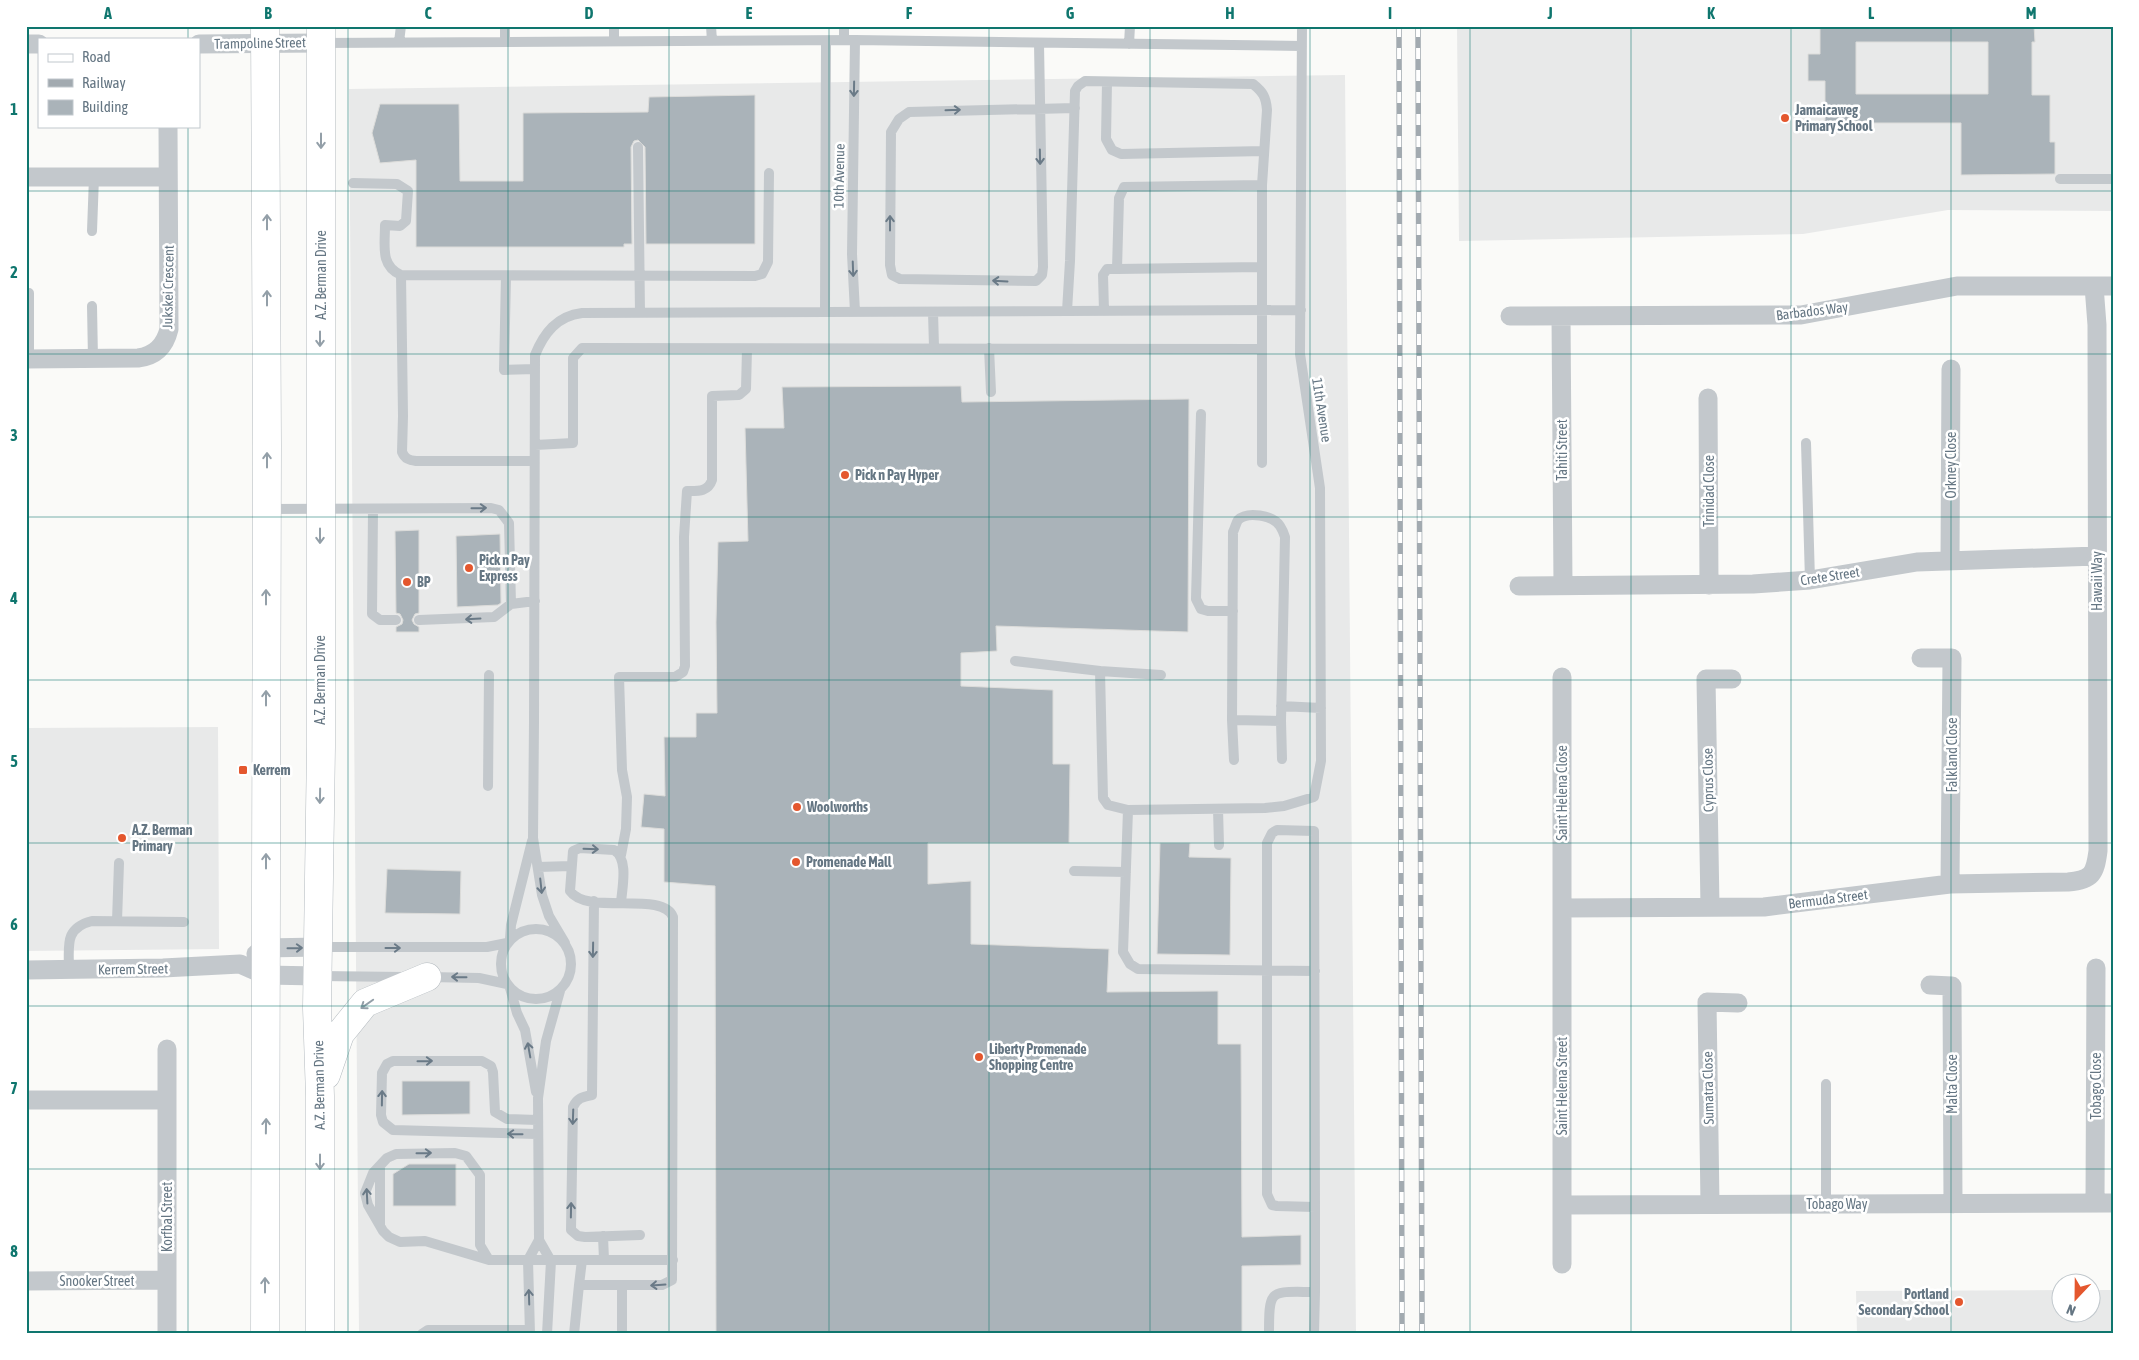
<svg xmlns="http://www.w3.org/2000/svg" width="2139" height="1360" viewBox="0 0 2139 1360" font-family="'Asap Condensed',sans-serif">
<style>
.built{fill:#e8e9e9}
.building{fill:#aab3b9;stroke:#dcdcda;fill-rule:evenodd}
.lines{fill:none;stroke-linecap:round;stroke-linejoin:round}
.secondary-casing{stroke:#b3babf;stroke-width:29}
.lane{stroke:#c3c8cc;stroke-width:10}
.street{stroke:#c3c8cc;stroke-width:19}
.secondary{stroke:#fff;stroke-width:28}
.rail-casing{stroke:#a2aab0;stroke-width:5.5}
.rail{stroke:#fff;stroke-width:4;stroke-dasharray:11;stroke-linecap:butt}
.oneway{stroke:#6a7a87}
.oneway2{stroke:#939fa8}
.grid{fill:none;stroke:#0f766e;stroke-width:1;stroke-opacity:0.55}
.poi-dot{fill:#e4572e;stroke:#fff;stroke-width:2}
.labels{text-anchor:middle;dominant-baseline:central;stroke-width:5;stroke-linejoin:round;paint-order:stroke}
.street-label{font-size:14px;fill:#657683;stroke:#fff}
.poi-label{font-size:14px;font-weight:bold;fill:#657683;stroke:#fff;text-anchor:start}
.neatline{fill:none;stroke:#0f766e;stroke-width:2}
.grid-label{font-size:16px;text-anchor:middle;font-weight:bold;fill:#0f766e}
</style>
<rect width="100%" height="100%" fill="#fafaf8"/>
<path class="built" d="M1457,26H2113V211L1948,210L1803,234L1459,241Z
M1345,75L1356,1334H359L349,89Z
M218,727L219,949L26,951V728Z
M2061,1290L2062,1312H2092V1290H2113V1334H1857L1856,1291Z"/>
<path class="building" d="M1820,26H2034L2035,42H2032V95H2050V142H2055V174L1961,175V123H1825V81H1808V54H1820ZM1856,42H1988V94H1856Z
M755,95V244H646L645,147L638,140L634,141L631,147L632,244H624V247H416V160L380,163L372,133L380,104H459L460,181H523V113L648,112L649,97Z
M961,386L962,402L1189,399L1188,632L996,626L997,651L961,653V686L1053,690V764H1070L1069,843H928V884L971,881V944L1109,949L1107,992L1218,991V1044H1241L1242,1237L1301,1235V1265L1242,1266V1334H716L715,886L664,882V829L641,827L644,794L665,796L664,737H696V713H717L716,622L718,542L748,541L745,428H784L782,387Z
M419,530V613L415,614L412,620L414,624L419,627V632H396V627L402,624L403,620L400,614L396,613L395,531Z
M500,534L501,603L498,605L457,607L456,536Z
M1160,843H1190L1189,857L1231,858L1230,955L1157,954Z
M387,869L461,871L460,914L385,913Z
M402,1081H470V1114L402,1115Z
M409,1164H456V1206H393V1174Z"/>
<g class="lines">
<defs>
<path id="secondary" d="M265,26L267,445L265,1334
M326,1075L340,1034L365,1003L427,977
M320,1334V1096L317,1008L321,747V26"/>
</defs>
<use href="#secondary" class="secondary-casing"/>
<path class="lane" d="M614,26V41
M711,26L712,41
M844,26V40
M855,40L852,254L855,312
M505,41V26
M399,42L401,26
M321,43L855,40L1302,46
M1039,44L1043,267L1042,275L1036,281L900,279L892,275L890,265L891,132L899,119L909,112L1075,108
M1129,44L1130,26
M1107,82L1106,139L1112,150L1121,154L1264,151
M638,147L640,313
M2060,179H2113
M353,183L397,184L408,191L406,221L400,226L385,225C385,246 380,266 401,275L755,276L762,274L768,262L769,173
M92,231L94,177
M1261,267L1117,269L1119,198L1124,187L1262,185
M401,275L403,416L402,452C405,459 409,460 416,461H534
M506,276L504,370L535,369
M92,306L93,359
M825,311L826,41
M1067,311L1070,261L1075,91L1078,86L1085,81L1253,84C1263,92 1266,97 1267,110L1262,185V463
M1104,311L1103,275L1107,269H1117
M933,312L934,347
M989,348L991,392
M29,359V293
M1201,414L1196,599L1201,609L1208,611H1233
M1806,443L1810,580
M535,445L573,443V358L582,348L1262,349
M268,509L491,508L499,510L509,523L511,604
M373,510L372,614L380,620H396
M419,620L494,617L511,604L535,601
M1015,661L1100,671L1103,798L1108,805L1128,810L1123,952L1130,964L1138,969L1315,971
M1100,671L1161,675
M1281,706L1321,708
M1232,720L1281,721L1285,537C1284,534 1282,529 1280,526C1273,515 1247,511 1238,520C1236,523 1235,528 1233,532L1232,720L1234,760
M1281,721L1282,759
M488,786L489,675
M1218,809L1219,845
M1128,810L1265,808L1284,806L1314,797L1321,761L1320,488L1300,354L1302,26
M1277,830L1314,831L1315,1207L1277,1206L1272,1205L1267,1194V843L1272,833Z
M621,855L626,829L627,797L622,770L619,677H675L683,672L685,666L684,537L687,491C698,491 708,492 712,480V396L739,395L746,389L747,349
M538,867L571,866
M1074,871L1126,872
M594,901L592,1095C582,1097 577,1098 573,1107L571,1230L578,1236L585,1237L640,1235
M117,921L119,863
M501 964a35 35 0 1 1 70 0a35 35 0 1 1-70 0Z
M510,939L511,925L532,841
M565,943L549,916L542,895L533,838L534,722L535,355C544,333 557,316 582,313L1301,310
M319,947H487L507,943
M69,970C69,946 64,928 92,921L184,922
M319,976L404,977
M429,977L479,978L507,984
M510,988L517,1013L525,1030L536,1092
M1826,1084V1204
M537,1120L507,1119L495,1112L493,1072L491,1066L482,1061H393L387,1064L382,1073L381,1115L383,1122L393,1130L537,1134
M380,1166V1225
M603,1236L604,1260
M539,1240L551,1261L547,1334
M489,1260L480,1245V1175L466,1156L455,1153L396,1154L387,1158L373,1173L365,1193L368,1205L383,1231L389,1237L400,1242L425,1241L489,1260H673
M579,1285L582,1260
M1315,1292V1207
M422,1334L428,1330H530
M530,1334L528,1260L539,1240L538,1098L546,1041L560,991
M574,1334L579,1285H662L672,1280L673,917C663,890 587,916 570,891L573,851L580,848L614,850C629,859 622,888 621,903
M622,1334V1286
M1269,1334C1269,1287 1270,1292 1315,1292L1314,1334"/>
<path class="street" d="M26,44H39
M199,44L321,43
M26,177H168
M1510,316L1801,315L1957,286H2113
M1561,316L1563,585
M26,359L138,358C155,356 165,346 169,329L168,126
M1708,398L1709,585
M1950,561L1951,369
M1519,586L1753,584L1810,580L1917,562L2097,556
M1921,658H1952L1950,884
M1562,677V1264
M1710,906L1706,679H1732
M1562,908L1764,907L1950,884L2068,882C2092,880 2095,874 2098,851L2097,325L2094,286
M256,954L265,948L319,947
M26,970L163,968L240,964L265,975L318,976
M1930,985L1952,986L1953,1204
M167,1049V1334
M26,1100H167
M2095,1203L2096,968
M1710,1204L1707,1002L1738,1003
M1562,1205L2113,1203
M26,1281L167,1280"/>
<use href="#secondary" class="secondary"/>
<defs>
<path id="rail" d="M1399,26L1402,1334
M1418,26L1422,1334"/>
</defs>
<use href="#rail" class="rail-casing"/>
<use href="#rail" class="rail"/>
</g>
<defs><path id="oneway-shaft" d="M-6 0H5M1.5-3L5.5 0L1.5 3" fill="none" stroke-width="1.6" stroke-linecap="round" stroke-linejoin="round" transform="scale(1.25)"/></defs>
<g class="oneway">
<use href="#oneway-shaft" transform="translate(854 89) rotate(91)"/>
<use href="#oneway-shaft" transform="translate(953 110) rotate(-2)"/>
<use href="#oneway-shaft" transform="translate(1040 157) rotate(89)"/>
<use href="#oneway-shaft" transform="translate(890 223) rotate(-90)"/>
<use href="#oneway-shaft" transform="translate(853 269) rotate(88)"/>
<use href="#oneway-shaft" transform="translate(1000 281) rotate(-177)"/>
<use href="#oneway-shaft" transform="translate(479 508) rotate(-1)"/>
<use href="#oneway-shaft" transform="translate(473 619) rotate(177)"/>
<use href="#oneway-shaft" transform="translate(591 849) rotate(2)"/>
<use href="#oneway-shaft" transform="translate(541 886) rotate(84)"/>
<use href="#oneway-shaft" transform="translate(295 948) rotate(-1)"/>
<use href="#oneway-shaft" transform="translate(393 948)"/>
<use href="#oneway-shaft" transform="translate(593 950) rotate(91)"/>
<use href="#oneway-shaft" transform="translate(459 977) rotate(-179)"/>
<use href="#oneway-shaft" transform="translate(529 1050) rotate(-100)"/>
<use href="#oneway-shaft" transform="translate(425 1061) rotate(-1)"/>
<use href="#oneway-shaft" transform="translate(382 1098) rotate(-89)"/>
<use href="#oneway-shaft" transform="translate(573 1117) rotate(92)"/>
<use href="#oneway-shaft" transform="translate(515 1134) rotate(-179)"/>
<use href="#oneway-shaft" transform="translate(424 1153) rotate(-1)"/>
<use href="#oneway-shaft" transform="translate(367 1196) rotate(-93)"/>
<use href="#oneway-shaft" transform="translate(571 1210) rotate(-89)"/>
<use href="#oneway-shaft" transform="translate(658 1285) rotate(176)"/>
<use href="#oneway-shaft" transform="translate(529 1297) rotate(-92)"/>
</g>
<g class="oneway2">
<use href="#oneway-shaft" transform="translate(321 141) rotate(90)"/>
<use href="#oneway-shaft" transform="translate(267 222) rotate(-90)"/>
<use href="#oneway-shaft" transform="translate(267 298) rotate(-90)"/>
<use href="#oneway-shaft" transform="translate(320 339) rotate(90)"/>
<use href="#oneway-shaft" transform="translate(267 460) rotate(-90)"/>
<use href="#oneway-shaft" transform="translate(320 536) rotate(90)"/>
<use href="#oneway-shaft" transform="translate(266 597) rotate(-90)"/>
<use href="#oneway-shaft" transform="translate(266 698) rotate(-90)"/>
<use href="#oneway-shaft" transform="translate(320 796) rotate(91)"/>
<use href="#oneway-shaft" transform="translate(266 861) rotate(-90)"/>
<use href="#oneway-shaft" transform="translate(367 1004) rotate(145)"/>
<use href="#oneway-shaft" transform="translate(266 1126) rotate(-89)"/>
<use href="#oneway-shaft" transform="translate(320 1162) rotate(90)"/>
<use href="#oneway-shaft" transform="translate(265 1285) rotate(-90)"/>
</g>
<path class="grid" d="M188,26V39M348,26V1334M508,26V1334M669,26V1334M829,26V1334M989,26V1334M1150,26V1334M1310,26V1334M1470,26V1334M1631,26V1334M1791,26V1334M1951,26V1334M188,126V1334M26,191H2113M26,354H2113M26,517H2113M26,680H2113M26,843H2113M26,1006H2113M26,1169H2113"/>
<g class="poi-dot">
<circle cx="1785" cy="118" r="5"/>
<circle cx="845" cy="475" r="5"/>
<circle cx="469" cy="568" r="5"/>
<circle cx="407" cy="582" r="5"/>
<rect x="238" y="765" width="10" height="10" rx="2.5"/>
<circle cx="797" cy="807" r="5"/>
<circle cx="122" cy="838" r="5"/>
<circle cx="796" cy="862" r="5"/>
<circle cx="979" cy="1057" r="5"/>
<circle cx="1959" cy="1302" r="5"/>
</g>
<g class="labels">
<g class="street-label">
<text transform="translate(260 43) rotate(-1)">Trampoline Street</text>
<text transform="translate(839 176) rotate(-89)">10th Avenue</text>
<text transform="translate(321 275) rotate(-90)">A.Z. Berman Drive</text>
<text transform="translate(168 287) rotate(-89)">Jukskei Crescent</text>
<text transform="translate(1812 311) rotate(-7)">Barbados Way</text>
<text transform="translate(1322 410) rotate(81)">11th Avenue</text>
<text transform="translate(1562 450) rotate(-90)">Tahiti Street</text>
<text transform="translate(1951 465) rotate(-90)">Orkney Close</text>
<text transform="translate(1709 491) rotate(-90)">Trinidad Close</text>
<text transform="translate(1830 576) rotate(-9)">Crete Street</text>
<text transform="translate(2097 581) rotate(-90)">Hawaii Way</text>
<text transform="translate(320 680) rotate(-90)">A.Z. Berman Drive</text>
<text transform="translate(1952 755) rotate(-90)">Falkland Close</text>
<text transform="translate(1708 780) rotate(-91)">Cyprus Close</text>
<text transform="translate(1562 793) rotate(-90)">Saint Helena Close</text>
<text transform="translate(1828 899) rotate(-7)">Bermuda Street</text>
<text transform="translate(133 969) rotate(-1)">Kerrem Street</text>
<text transform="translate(1952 1084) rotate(-90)">Malta Close</text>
<text transform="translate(319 1085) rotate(-91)">A.Z. Berman Drive</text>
<text transform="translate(1562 1086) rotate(-90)">Saint Helena Street</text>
<text transform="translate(2096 1086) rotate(-90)">Tobago Close</text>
<text transform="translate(1708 1088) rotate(-91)">Sumatra Close</text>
<text x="1837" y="1204">Tobago Way</text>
<text transform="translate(167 1217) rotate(-90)">Korfbal Street</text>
<text x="97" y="1281">Snooker Street</text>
</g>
<g class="poi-label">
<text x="1795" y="110">Jamaicaweg<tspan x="1795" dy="16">Primary School</tspan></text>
<text x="855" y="475">Pick n Pay Hyper</text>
<text x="479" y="560">Pick n Pay<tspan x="479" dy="16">Express</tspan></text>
<text x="417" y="582">BP</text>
<text x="253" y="770">Kerrem</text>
<text x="807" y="807">Woolworths</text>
<text x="132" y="830">A.Z. Berman<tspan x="132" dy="16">Primary</tspan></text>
<text x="806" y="862">Promenade Mall</text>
<text x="989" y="1049">Liberty Promenade<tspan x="989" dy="16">Shopping Centre</tspan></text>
<text x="1949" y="1294" text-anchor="end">Portland<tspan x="1949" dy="16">Secondary School</tspan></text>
</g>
</g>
<rect width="2139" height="1360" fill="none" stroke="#ffffff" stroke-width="55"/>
<rect x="38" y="38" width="162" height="90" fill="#ffffff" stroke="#c1c8cd"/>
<rect x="48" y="54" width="25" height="8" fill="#ffffff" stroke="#c1c8cd"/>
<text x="82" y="62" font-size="15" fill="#657683">Road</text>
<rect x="48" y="79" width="25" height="8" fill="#a2aab0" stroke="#c1c8cd"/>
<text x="82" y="88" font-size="15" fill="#657683">Railway</text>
<rect x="48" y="100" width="25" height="15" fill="#aab3b9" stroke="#c1c8cd"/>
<text x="82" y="112" font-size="15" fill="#657683">Building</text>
<g transform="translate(2076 1298) rotate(202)"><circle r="24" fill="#ffffff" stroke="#c1c8cd"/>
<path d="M0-4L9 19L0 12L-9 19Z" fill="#e4572e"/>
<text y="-8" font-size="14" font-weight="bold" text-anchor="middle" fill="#657683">N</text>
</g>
<rect x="28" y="28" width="2084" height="1304" class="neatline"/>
<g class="grid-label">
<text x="108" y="19">A</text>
<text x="268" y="19">B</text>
<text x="428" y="19">C</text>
<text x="589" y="19">D</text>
<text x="749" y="19">E</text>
<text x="909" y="19">F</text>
<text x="1070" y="19">G</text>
<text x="1230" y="19">H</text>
<text x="1390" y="19">I</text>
<text x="1550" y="19">J</text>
<text x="1711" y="19">K</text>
<text x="1871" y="19">L</text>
<text x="2031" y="19">M</text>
<text x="14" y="115">1</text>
<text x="14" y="278">2</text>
<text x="14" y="441">3</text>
<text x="14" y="604">4</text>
<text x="14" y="767">5</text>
<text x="14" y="930">6</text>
<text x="14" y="1094">7</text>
<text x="14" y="1257">8</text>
</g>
</svg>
